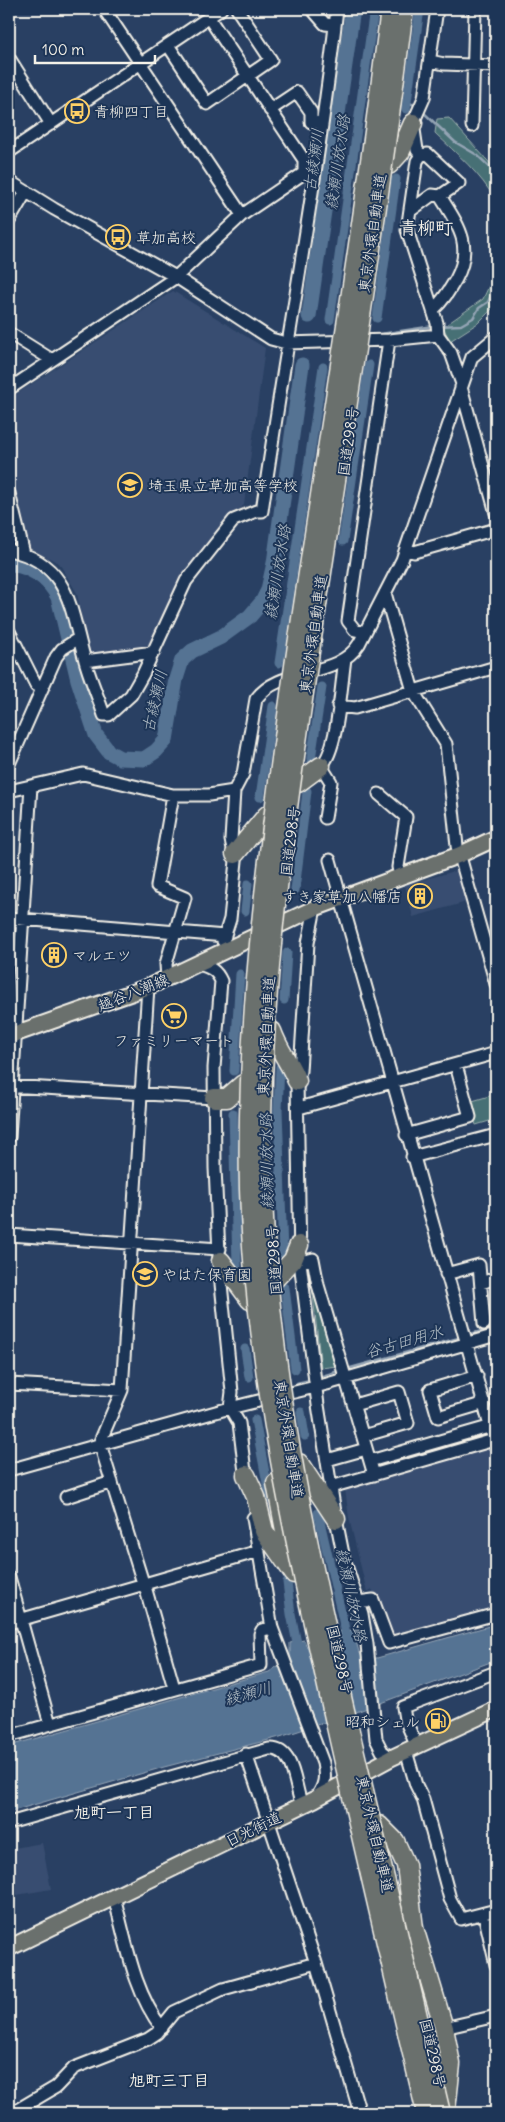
<svg xmlns="http://www.w3.org/2000/svg" width="505" height="2122" viewBox="0 0 505 2122" font-family="Delius,'Klee One',sans-serif">
<style>
.built{fill:#384d71}
.green{fill:#466f75;stroke:#9db0ae}
.water{fill:#557393;stroke:#95a5b5}
.lines{fill:none;stroke-linecap:round;stroke-linejoin:round}
.stream{stroke:#95a5b5;stroke-width:2.5}
.canal{stroke:#557393;stroke-width:9}
.river{stroke:#557393;stroke-width:15}
.minor-casing{stroke:#f4f1e8;stroke-width:15}
.major-casing{stroke:#f4f1e8;stroke-width:19}
.highway-casing{stroke:#f4f1e8;stroke-width:21}
.minor{stroke:#1d3557;stroke-width:11}
.major{stroke:#6b706d;stroke-width:15}
.highway{stroke:#6b706d;stroke-width:18}
.highway-bridge-casing{stroke:#f4f1e8;stroke-width:21;stroke-linecap:butt}
.highway-bridge{stroke:#6b706d;stroke-width:18}
.labels{text-anchor:middle;dominant-baseline:central;stroke-width:4;stroke-linejoin:round;paint-order:stroke}
.poi-label{font-size:15px;fill:#f4f1e8;stroke:#1d3557;text-anchor:start}
.street-label{font-size:15px;fill:#f4f1e8;stroke:#1d3557}
.water-label{font-size:16px;font-style:italic;fill:#b4bfc6;stroke:#1d3557}
.neighbourhood-label{font-size:16px;font-weight:bold;fill:#f4f1e8;stroke:#1d3557}
.quarter-label{font-size:18px;font-weight:bold;fill:#f4f1e8;stroke:#1d3557}
</style>
<rect width="100%" height="100%" fill="#294063"/>
<filter id="ink" filterUnits="userSpaceOnUse"><feTurbulence type="fractalNoise" baseFrequency=".02" numOctaves="2"/><feDisplacementMap in="SourceGraphic" scale="10" xChannelSelector="R" yChannelSelector="G"/><feConvolveMatrix kernelMatrix="1 2 1 2 8 2 1 2 1" color-interpolation-filters="sRGB"/></filter>
<g filter="url(#ink)">
<path class="built" d="M173,291L265,348L244,505L212,536L185,578L150,647L89,658L77,593L59,563L29,548L9,464V399Z
M462,869L470,901L413,917L405,885Z
M496,1446V1609L401,1636L391,1635L372,1589L367,1592L349,1518L345,1489Z
M42,1843L51,1889L11,1896L15,1918L9,1920V1849Z"/>
<path class="green" d="M449,118L496,170V201C481,174 457,154 435,133L437,119Z
M496,271V305L478,323L450,341L443,327L483,299Z
M496,1094V1119L476,1125L469,1102Z
M310,1267L337,1366L321,1368Z"/>
<path class="water" d="M496,1624V1660L359,1711L280,1737L164,1767L9,1812V1746L269,1672L290,1658V1643L304,1640L309,1652L340,1645V1631L353,1630L359,1652L363,1658H377Z"/>
<g class="lines">
<path class="stream" d="M407,101L417,107
M423,112L455,142L477,155L496,173
M440,326L461,325L473,318L479,308L488,302L496,283
M374,335L434,326
M467,1335L496,1327
M347,1369L462,1337
M319,1377L339,1371
M297,1383L310,1380"/>
<path class="canal" d="M406,109L420,9
M377,318L396,179
M330,320L374,9
M343,541L369,365
M279,663L323,367
M311,759L322,687
M260,797L273,706
M295,890L307,791
M245,911L248,884
M284,1000L287,953
M280,1067L278,1110L283,1254
M234,1071L240,974
M233,1113L237,1266
M285,1288L295,1369
M245,1349L249,1377
M301,1412L305,1436
M255,1420L270,1499
M318,1513L348,1642
M287,1582L291,1614L299,1653"/>
<path class="river" d="M309,316L353,9
M9,563C31,568 47,576 58,597L78,680L96,735L109,752L120,758L144,759L156,751L166,740L176,679L182,660L192,651L221,637L250,616L262,602L268,590L274,563L302,365"/>
<defs>
<path id="minor" d="M104,9L242,215
M312,9L325,24L335,25
M209,18L304,160V173
M168,45L207,104L271,60L237,9
M9,58L51,124
M430,61L444,64L496,66
M270,110L297,92L311,112V122L322,123
M472,126L475,9
M9,152L221,9
M421,155L417,161L407,230L437,323L438,335
M421,155L417,150L413,123L424,98L437,9
M9,181L54,209L176,277L271,339L286,343L389,340L438,335L451,353L462,384
M410,211L432,195L440,196L459,183L428,154L421,155
M9,221L26,192
M433,310C443,301 449,291 456,279C474,245 458,225 440,196
M9,333L52,360
M461,387L496,513
M9,389L176,277L242,215L304,173L314,175
M9,493L24,554
M406,549L414,552L496,529
M9,550C69,563 70,607 84,657C89,677 98,696 104,715H109L131,695L143,674L186,581L234,520L256,511H262C286,344 318,177 337,9
M385,593L413,691L446,744L457,846L496,984
M9,631L36,685L42,688
M364,632L355,630L348,621L389,340
M85,661L154,652
M338,706L355,708L496,667
M9,764L56,657L62,649L79,638
M9,791L83,774L173,795H209L234,791L243,774L256,699C280,666 337,679 359,644L402,560L472,357L496,337
M379,794L406,817L398,867L400,876
M325,818L331,782L321,766C338,751 341,684 345,659
M330,860L494,1440H496
M315,908L308,943L300,1071L297,1081L300,1262L318,1405L336,1519L344,1559L362,1614L367,1644L376,1739L382,1751L391,1758
M9,918L225,936
M223,941L230,919L236,861L231,840L234,791
M199,964C211,968 216,970 221,981L214,1068L215,1168L220,1274L232,1392L230,1408L239,1423L246,1480
M167,979L166,964L185,898L157,886L173,795
M9,1086L214,1098
M299,1108L496,1053
M406,1135L470,1117L456,1065
M9,1137L31,786
M412,1157L496,1135
M9,1235L220,1249
M300,1262L313,1259L318,1285L374,1475
M446,1274L479,1265L484,1324
M481,1283L496,1278
M477,1376L430,1390L438,1417L485,1403
M9,1384L122,1390
M354,1405L399,1392L408,1423L363,1436
M99,1444L122,1390L148,987
M100,1444L143,1583
M327,1460L366,1449
M370,1461L492,1426
M9,1470L230,1408L327,1384L496,1335
M331,1487L494,1440
M66,1497L112,1482
M253,1518L272,1628L323,1763C326,1778 325,1785 316,1798
M9,1577L50,1724
M144,1583L174,1688
M358,1602L373,1600L389,1643L496,1614
M9,1623L259,1551
M9,1736L261,1665L260,1634L262,1630L272,1628
M417,1747L405,1719L403,1707L496,1672
M406,1751L416,1785L423,1799L450,1899L461,1919L496,1910
M246,1754L316,1963L360,2113
M9,1823L269,1749C295,1747 294,1787 302,1805
M114,1897C126,1940 133,1991 162,2028
M484,1914L496,1965
M444,2028L496,2016
M12,2113L56,2087L74,2068L148,2039L157,2033L174,2012L223,1989L316,1963"/>
<path id="major" d="M9,1036L148,987L315,908L459,855L496,838
M9,1948L315,1799L391,1758L496,1709"/>
<path id="highway" d="M389,165L400,153L413,123
M298,783L321,766
M235,854L267,815
M272,1031C278,1049 290,1063 297,1081
M214,1098H227L243,1084
M221,1261L250,1300
M274,1280L293,1260L299,1245
M299,1463L336,1519
M246,1475L256,1497L264,1531L294,1574
M276,1483L286,1536
M379,1825L395,1841L406,1865L414,1928L444,2028L451,2064L446,2110"/>
</defs>
<use href="#minor" class="minor-casing"/>
<use href="#major" class="major-casing"/>
<use href="#highway" class="highway-casing"/>
<use href="#minor" class="minor"/>
<use href="#major" class="major"/>
<use href="#highway" class="highway"/>
<defs>
<path id="highway-bridge" d="M390,9C364,221 329,433 297,645C271,825 245,1006 249,1189C254,1350 287,1507 322,1664C355,1814 391,1964 426,2113
M404,9C377,221 343,433 311,645C284,829 256,1013 263,1199C270,1372 306,1539 344,1706C376,1842 409,1978 441,2113"/>
</defs>
<use href="#highway-bridge" class="highway-bridge-casing"/>
<use href="#highway-bridge" class="highway-bridge"/>
</g>
</g>
<defs>
<symbol id="bus-ring" viewBox="-11 -11 22 22"><circle r="9.5" fill="#1d3557" stroke="#ffd166" stroke-width="1.5"/><path d="M-5-6H5V4H4V6H2V4H-2V6H-4V4H-5ZM-3.5-4V0h7V-4ZM-3.5 1.2v1.5H-2V1.2ZM2 1.2v1.5H3.5V1.2Z" fill="#ffd166"/></symbol>
<symbol id="school-ring" viewBox="-11 -11 22 22"><circle r="9.5" fill="#1d3557" stroke="#ffd166" stroke-width="1.5"/><path d="M0-5L7-2L0 1L-7-2ZM-4 1L0 2.5L4 1V4Q0 6-4 4Z" fill="#ffd166"/></symbol>
<symbol id="building-ring" viewBox="-11 -11 22 22"><circle r="9.5" fill="#1d3557" stroke="#ffd166" stroke-width="1.5"/><path d="M-4-6H4V6H1V3H-1V6H-4ZM-2.5-4.3h1.7v1.8h-1.7ZM.8-4.3h1.7v1.8H.8ZM-2.5-1h1.7V.8h-1.7ZM.8-1h1.7V.8H.8Z" fill="#ffd166"/></symbol>
<symbol id="supermarket-ring" viewBox="-11 -11 22 22"><circle r="9.5" fill="#1d3557" stroke="#ffd166" stroke-width="1.5"/><path d="M-6-5.5h2.5l.6 2H6L4.5 2H-2.5L-4.4-4H-6ZM-1.5 3.2a1.3 1.3 0 1 0 .1 0ZM3 3.2a1.3 1.3 0 1 0 .1 0Z" fill="#ffd166"/></symbol>
<symbol id="fuel-ring" viewBox="-11 -11 22 22"><circle r="9.5" fill="#1d3557" stroke="#ffd166" stroke-width="1.5"/><path d="M-5.5-6h7V0h2V4h1.3V-2.5L3-4.5l.8-.8L6-3V5H2.5V1h-1V6h-7ZM-4.2-4.7v3.2H.2V-4.7Z" fill="#ffd166"/></symbol>
</defs>
<g fill-rule="evenodd">
<use href="#bus-ring" x="63" y="97" width="28" height="28"/>
<use href="#bus-ring" x="104" y="223" width="28" height="28"/>
<use href="#school-ring" x="116" y="471" width="28" height="28"/>
<use href="#building-ring" x="406" y="882" width="28" height="28"/>
<use href="#building-ring" x="40" y="941" width="28" height="28"/>
<use href="#supermarket-ring" x="160" y="1002" width="28" height="28"/>
<use href="#school-ring" x="131" y="1260" width="28" height="28"/>
<use href="#fuel-ring" x="424" y="1707" width="28" height="28"/>
</g>
<g class="labels">
<g class="poi-label">
<text x="94" y="111">青柳四丁目</text>
<text x="136" y="237">草加高校</text>
<text x="148" y="485">埼玉県立草加高等学校</text>
<text x="402" y="896" text-anchor="end">すき家草加八幡店</text>
<text x="72" y="955">マルエツ</text>
<text x="174" y="1040" text-anchor="middle">ファミリーマート</text>
<text x="162" y="1274">やはた保育園</text>
<text x="420" y="1721" text-anchor="end">昭和シェル</text>
</g>
<g class="street-label">
<text transform="translate(372 233) rotate(-82)">東京外環自動車道</text>
<text transform="translate(348 441) rotate(-82)">国道298号</text>
<text transform="translate(313 634) rotate(-82)">東京外環自動車道</text>
<text transform="translate(290 841) rotate(-83)">国道298号</text>
<text transform="translate(133 992) rotate(-22)">越谷八潮線</text>
<text transform="translate(266 1036) rotate(-87)">東京外環自動車道</text>
<text transform="translate(274 1260) rotate(-94)">国道298号</text>
<text transform="translate(289 1439) rotate(81)">東京外環自動車道</text>
<text transform="translate(340 1659) rotate(77)">国道298号</text>
<text transform="translate(253 1829) rotate(-26)">日光街道</text>
<text transform="translate(375 1834) rotate(77)">東京外環自動車道</text>
<text transform="translate(433 2053) rotate(77)">国道298号</text>
</g>
<g class="water-label">
<text transform="translate(313 160) rotate(-82)">古綾瀬川</text>
<text transform="translate(337 162) rotate(-82)">綾瀬川放水路</text>
<text transform="translate(277 572) rotate(-81)">綾瀬川放水路</text>
<text transform="translate(154 701) rotate(-77)">古綾瀬川</text>
<text transform="translate(266 1161) rotate(-91)">綾瀬川放水路</text>
<text transform="translate(404 1341) rotate(-16)">谷古田用水</text>
<text transform="translate(352 1595) rotate(78)">綾瀬川放水路</text>
<text transform="translate(248 1693) rotate(-15)">綾瀬川</text>
</g>
<g class="neighbourhood-label">
<text x="114" y="1812">旭町一丁目</text>
<text x="169" y="2080">旭町三丁目</text>
</g>
<g class="quarter-label">
<text x="426" y="227">青柳町</text>
</g>
</g>
<rect width="505" height="2122" fill="none" stroke="#1d3557" stroke-width="30"/>
<rect x="15" y="15" width="475" height="2092" fill="none" stroke="#f4f1e8" stroke-width="2" filter="url(#ink)"/>
<path d="M35 55v8h120v-8" fill="none" stroke="#f4f1e8" stroke-width="2.5"/>
<text x="42" y="55" font-size="15" fill="#f4f1e8" stroke="#1d3557" stroke-width="4" paint-order="stroke">100 m</text>
</svg>
